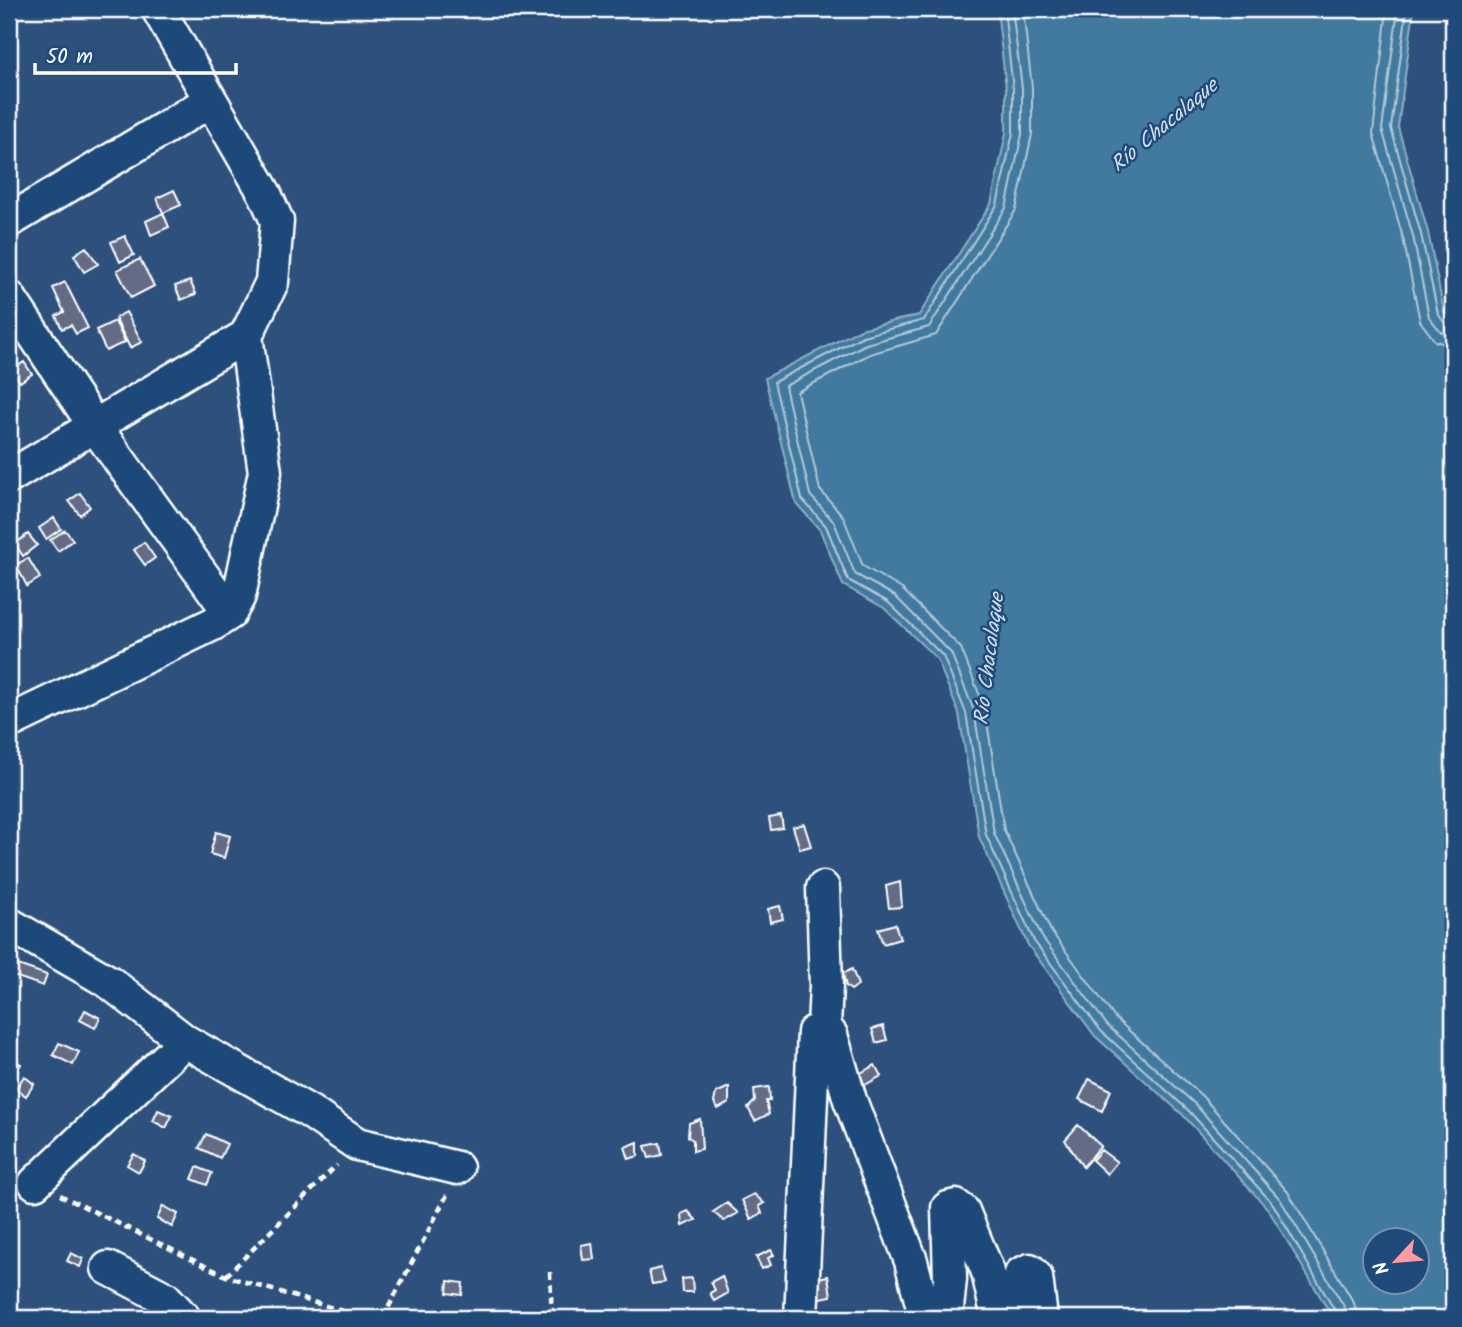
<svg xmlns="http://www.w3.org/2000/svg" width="1462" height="1327" viewBox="0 0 1462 1327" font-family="Kalam,sans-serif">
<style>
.water{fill:#42799e;stroke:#8eafc5;stroke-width:2;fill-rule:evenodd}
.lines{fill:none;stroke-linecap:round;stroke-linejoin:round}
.shore{stroke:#b3c9d8;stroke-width:2}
.building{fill:#636c84;stroke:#fff;stroke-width:2}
.minor-casing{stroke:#fff;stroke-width:37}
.path{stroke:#fff;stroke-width:4.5;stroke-dasharray:7 5;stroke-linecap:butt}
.minor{stroke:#1f4a7a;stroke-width:32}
.labels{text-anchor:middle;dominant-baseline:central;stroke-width:5;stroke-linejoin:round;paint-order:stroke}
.water-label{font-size:21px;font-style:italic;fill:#d0dee7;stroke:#1f4a7a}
</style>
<rect width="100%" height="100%" fill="#2d517c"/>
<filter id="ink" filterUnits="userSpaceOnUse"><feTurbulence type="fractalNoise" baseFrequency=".0143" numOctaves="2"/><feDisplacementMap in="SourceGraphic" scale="14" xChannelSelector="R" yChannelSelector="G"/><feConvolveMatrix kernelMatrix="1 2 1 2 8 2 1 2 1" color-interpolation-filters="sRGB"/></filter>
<g filter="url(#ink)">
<path class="water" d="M997,9H1414L1398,127L1428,232L1444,312L1453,322V1318H1333L1268,1209L1183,1115L1095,1036L1028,945L979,837L959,714L937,659L884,608L843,585L820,530L796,503L765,378L861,329L919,315L991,204L1006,133V89ZM1374,1240H1416V1282H1374Z"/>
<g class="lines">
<path class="shore" d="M1004,9L1013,89V133L997,205L924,320L863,336L774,382L802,499L826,526L848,580L888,602L943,656L966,713L986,835L1034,941L1101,1031L1188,1110L1273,1204L1339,1318
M1012,9L1022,88V134L1006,208L929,327L866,344L785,386L810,495L834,522L855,574L895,596L951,653L974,711L994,833L1042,937L1107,1025L1195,1104L1280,1199L1345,1308L1347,1318
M1023,9L1032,88V134L1016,210L936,335L870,354L797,392L820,490L843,516L863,566L902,589L961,648L985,709L1004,830L1051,931L1115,1018L1202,1096L1288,1192L1354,1303L1358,1318
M1387,9L1373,133L1403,238L1420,321L1435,341L1453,346
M1398,9L1382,129L1413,236L1429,317L1441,332L1453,335
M1407,9L1391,128L1421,234L1438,314L1446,325L1453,326"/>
</g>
<path class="building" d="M174,190L181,205L163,213L157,198Z
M163,213L169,227L151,235L146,221Z
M125,236L134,255L120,262L111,242Z
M86,247L98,264L84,272L74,255Z
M140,259L154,286L131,298L117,270Z
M190,281L196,294L181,300L175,286Z
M65,282L88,328L76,334L71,325L62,329L56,316L64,312L53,288Z
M126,312L142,342L130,348L115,318Z
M115,321L125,342L106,351L96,330Z
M24,362L32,374L20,382L12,370Z
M80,493L90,507L80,515L69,501Z
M54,518L61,529L46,539L39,528Z
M65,530L73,540L58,551L50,540Z
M28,534L37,545L23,556L15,544Z
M144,542L155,558L145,565L134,550Z
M28,558L40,578L27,586L16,565Z
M781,816L783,828L771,830L769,818Z
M804,824L811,846L800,849L793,827Z
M216,832L230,836L224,858L210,854Z
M900,882L902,907L889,908L886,886Z
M780,906L783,919L770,922L768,909Z
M895,924L900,939L883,944L878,929Z
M15,964L47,975L43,986L11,975Z
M852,969L858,985L851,990L846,986L843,974Z
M85,1010L100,1018L95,1028L80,1020Z
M883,1026L887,1040L876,1043L872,1029Z
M59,1043L79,1052L73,1065L53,1055Z
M9,1057L21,1064L15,1074L9,1070Z
M875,1065L881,1076L865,1085L859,1074Z
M24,1076L34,1084L26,1096L16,1089Z
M1089,1079L1111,1090L1102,1111L1079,1099Z
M729,1087V1103L718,1109L714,1102L716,1093Z
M769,1087L770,1101H766L769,1114L755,1121L748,1108L755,1101L754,1089Z
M158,1110L172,1116L166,1128L153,1121Z
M700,1119L702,1149L693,1151V1140L688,1137L689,1123Z
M1078,1125L1101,1146L1083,1167L1065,1140Z
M206,1134L227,1144L220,1158L199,1148Z
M638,1142V1156L629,1159L625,1147Z
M660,1143L662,1155L649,1158L645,1146Z
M1101,1150L1117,1162L1107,1174L1092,1160Z
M134,1154L145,1161L139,1172L127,1165Z
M197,1167L212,1173L207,1185L192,1179Z
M754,1194L764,1203L759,1206L762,1213L751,1219L742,1200Z
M727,1203L738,1213L724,1221L713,1212Z
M163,1206L178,1214L172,1227L157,1219Z
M688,1211L696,1220L682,1226L681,1214Z
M592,1243L594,1259L583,1260L581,1245Z
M771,1250L774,1255L768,1258L771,1265L762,1269L756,1257Z
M71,1253L83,1259L80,1267L67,1261Z
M661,1268L665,1282L652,1284L649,1271Z
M722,1276L728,1293L714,1301L710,1293L715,1290L711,1282Z
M828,1276L831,1296L815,1299L812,1279Z
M692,1278L693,1292H683L682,1279Z
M448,1281L463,1283L462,1295L447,1293Z"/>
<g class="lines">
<defs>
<path id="minor" d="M9,221L210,101
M9,297L94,425L230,613
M9,477L246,336L272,282L277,221L265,194L158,9
M9,722L213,624L230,613L239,596L265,472L246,336
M823,888L826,986L824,1026
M9,924L109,982L185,1041L310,1112L357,1144L457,1168
M35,1183L185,1041
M108,1268L165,1298L184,1318
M801,1318L814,1032L824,1026L831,1035L850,1100L911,1261L922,1304L930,1318
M946,1318L950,1279L948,1208L956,1206L963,1211L988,1272L998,1318
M1010,1318L1021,1274L1030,1270L1036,1277L1041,1318"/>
</defs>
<use href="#minor" class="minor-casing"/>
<path class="path" d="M60,1195L226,1276L366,1318
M550,1272L552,1318
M226,1276L337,1165
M383,1318L447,1195"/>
<use href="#minor" class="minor"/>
</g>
</g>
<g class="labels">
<g class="water-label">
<text transform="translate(1165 126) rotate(-40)">Río Chacalaque</text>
<text transform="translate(990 659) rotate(-83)">Río Chacalaque</text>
</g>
</g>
<rect width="1462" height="1327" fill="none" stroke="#1f4a7a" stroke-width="35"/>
<rect x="18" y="18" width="1427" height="1292" fill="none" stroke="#fff" stroke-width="2.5" filter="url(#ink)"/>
<g transform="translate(1396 1261) rotate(244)"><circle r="33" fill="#1f4a7a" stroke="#7992af" stroke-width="2"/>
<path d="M0-5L12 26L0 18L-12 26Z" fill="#ff9aa2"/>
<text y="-10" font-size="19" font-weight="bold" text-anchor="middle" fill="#ffffff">N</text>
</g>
<path d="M35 63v10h201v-10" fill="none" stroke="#ffffff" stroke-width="3.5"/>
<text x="46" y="63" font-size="21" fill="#ffffff" stroke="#1f4a7a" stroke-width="5" paint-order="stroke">50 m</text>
</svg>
